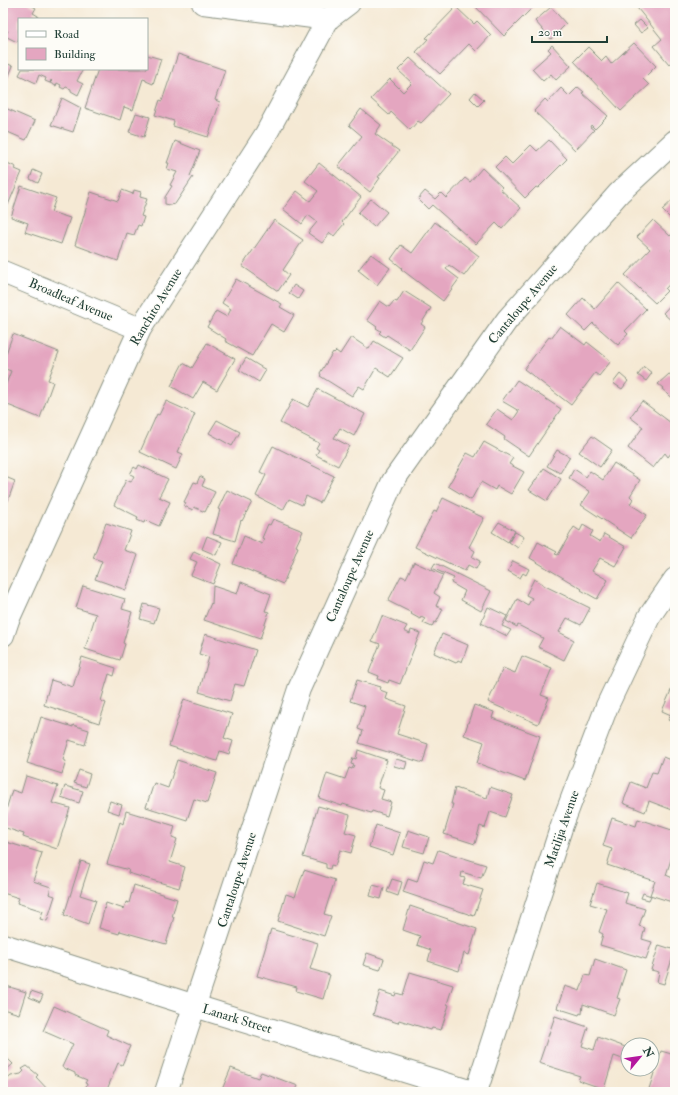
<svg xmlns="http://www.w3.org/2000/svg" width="678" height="1095" viewBox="0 0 678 1095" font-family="'IM FELL Double Pica',serif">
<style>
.building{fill:#e4a6c0}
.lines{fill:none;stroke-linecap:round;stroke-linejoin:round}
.minor-casing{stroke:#8a9384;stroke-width:24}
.tertiary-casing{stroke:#8a9384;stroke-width:24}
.minor{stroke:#fff;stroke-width:22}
.tertiary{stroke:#fff;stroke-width:22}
.labels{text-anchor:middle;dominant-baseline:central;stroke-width:3;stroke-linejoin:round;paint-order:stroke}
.street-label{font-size:13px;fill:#1f3d34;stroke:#fdfcf7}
</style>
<rect width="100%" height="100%" fill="#fdfcf7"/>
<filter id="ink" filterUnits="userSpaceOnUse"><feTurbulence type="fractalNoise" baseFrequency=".025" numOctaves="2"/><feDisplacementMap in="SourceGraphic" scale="8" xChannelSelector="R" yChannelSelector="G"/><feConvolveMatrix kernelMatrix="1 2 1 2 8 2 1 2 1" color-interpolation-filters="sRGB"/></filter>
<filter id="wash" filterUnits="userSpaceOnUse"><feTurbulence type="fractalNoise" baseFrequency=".012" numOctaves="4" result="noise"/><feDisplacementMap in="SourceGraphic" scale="16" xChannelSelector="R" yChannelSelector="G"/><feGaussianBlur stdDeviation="0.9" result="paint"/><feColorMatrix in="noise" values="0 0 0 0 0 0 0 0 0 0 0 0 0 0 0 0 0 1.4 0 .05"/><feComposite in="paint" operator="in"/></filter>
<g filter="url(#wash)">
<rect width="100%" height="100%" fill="#f5e9d4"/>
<g id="blocks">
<path class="building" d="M3,3H27L36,8L33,13L38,16L36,19H19V38L17,42L5,36L8,31L3,29Z
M472,3H531L533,7L504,36Z
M635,3H675V59L669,64L654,46L662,39L634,4Z
M456,7L474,24L477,21L491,35L476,51L469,44L440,74L416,52L428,39L426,38Z
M551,7L566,24L551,39L535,21Z
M640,20L648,28L641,33L634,25Z
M634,43L656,66L643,79L649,85L621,111L574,61L588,47L602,61L606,57L611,64Z
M552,45L571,66L556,80L551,74L543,81L532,69L551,52L548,49Z
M178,54L225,70L215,100L220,102L208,137L173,126L174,121L155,115L160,100L162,101Z
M147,55L161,59L153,84L146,81V80L143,79L133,110L124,107L120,120L85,108L98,69H147Z
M410,58L449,94L421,123L418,121L410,130L391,112L389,115L371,99L390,79L403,92L412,83L398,70Z
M3,62L13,66L3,90Z
M22,69H83L77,81L83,84L78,95L71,91V89L66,87L64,89L60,87L61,85L57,83L56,86L50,83L52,81L51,80L50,83L45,81L46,78L39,75L36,83L19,75Z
M578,87L584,92L582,93L608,116L595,129L591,125L590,127L594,130L575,150L534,111L545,99L548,102L561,88L569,96Z
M475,92L484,100L478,106L470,98Z
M62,98L81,108L73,132L51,125Z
M3,107L35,121L26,140L3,130Z
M361,109L381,125L375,134L399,151L378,177L380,178L370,192L338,166L362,136L349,125Z
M136,113L150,117L144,137L129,132Z
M549,140L567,159L538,188L536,187L525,198L495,167L505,157L512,164L531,145L537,151Z
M175,141L200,151L190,176L193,177L175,204L170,205L165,204V197L172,186L170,185L177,172L167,169L169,163H167Z
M3,161L16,167L15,169L22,172L8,205L3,202Z
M319,163L361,197L342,222L344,224L334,236L330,233L322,243L308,233L317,222L308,215L302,224L283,209L297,191L310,201L318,191L305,181Z
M482,168L502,187L500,189L521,208L502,229L496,223L476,244L432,205L428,209L418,199L425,191L435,199L441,193L446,198L465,178L470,182Z
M33,170L42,174L38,183L30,179Z
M21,186L56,198L51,212L70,218L61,244L25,232L28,223L11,217Z
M122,190L133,194L134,190L141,192L140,197L147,199L141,216L144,217L141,226L138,225L134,235L127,233L118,261L75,245L91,192L118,201Z
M675,198V223L662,210Z
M371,199L387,212L374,227L358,213Z
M274,220L303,240L283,270L289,275L278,291L242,266Z
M653,220L670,236L672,234L675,237V246L671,250L675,253V278L665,289L667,291L655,303L625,275L650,249L637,237Z
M435,222L479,256L464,276L449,265L446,269L459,279L443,301L401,269L402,268L391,259L401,245L412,253Z
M371,254L390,268L377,285L358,270Z
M236,279L282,304L280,307L294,315L284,332L271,324L252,356L225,341L226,339L207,327L216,311L227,317L231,309L222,303Z
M618,283L646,309L625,331L628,334L618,345L593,323L585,331L568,315L583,298L595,309Z
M294,285L303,291L298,299L289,293Z
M404,291L431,308L421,324L425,327L410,350L387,335L385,337L379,333L381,331L376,328L377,327L367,320L380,301L389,307L394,301L397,302Z
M675,300V324L663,313Z
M560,326L585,345L587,342L611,361L599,376L595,373L571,405L524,369L549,337L551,338Z
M13,334L59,352L48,380L53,382L40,418L3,403V392L11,371L3,368V362Z
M351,337L369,349L374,341L403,358L390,377L376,368L364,389L359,386L352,396L320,376L321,375L320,373L333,352L334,353L336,351L340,354Z
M207,343L235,359L217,390L203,382L193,399L171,386L183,363L192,368Z
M246,358L266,370L259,382L239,370Z
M644,367L652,373L646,381L638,375Z
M620,374L628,381L622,389L613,383Z
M669,374L675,377V400L662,389L663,388L658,384Z
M517,380L561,409L529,456L504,439L505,437L486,424L497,409L513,420L519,411L502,401Z
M318,389L365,414L354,436L340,428L334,438L349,446L338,466L316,455L319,450L316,448L319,443L280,423L293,399L308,407Z
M166,401L195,414L178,452L183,454L176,469L140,452L157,414L159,415Z
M642,401L675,426V448L668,457L665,453L653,468L628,448L643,427L630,417Z
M217,420L240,432L232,446L209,433Z
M592,436L612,450L600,467L579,452Z
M484,442L513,458L509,464L524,472L511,494L497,486L495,490L481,482L471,500L448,486L467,453L475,457Z
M273,446L334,476L320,503L306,496L302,505L289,499L283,510L256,496L266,475L260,472Z
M557,450L570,457L560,473L547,466Z
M614,463L640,480L630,496L633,499L630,504L647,515L631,538L581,505L590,492L569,478L574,469L586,477L590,471L603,480Z
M139,465L168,479L159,497L170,502L159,526L145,520L144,523L137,520L138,517L114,505L126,480L131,482L134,476L130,474L134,467L137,469Z
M544,468L561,479L547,501L529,490Z
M3,476L15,481L3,514Z
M200,476L205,479L202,486L215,492L205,512L194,507L193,510L184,506L186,503L184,502L194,482L197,483Z
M227,490L252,502L242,521L241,520L235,541L213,534L220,510L218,509Z
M443,498L484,518L469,547L475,551L472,557L480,561L476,569L468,565L465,571L415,547L434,511L436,512Z
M273,519L303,531L296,546L298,547L283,584L233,564L244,536L262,544L264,539L262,538L268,524L270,525Z
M499,522L515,531L508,542L492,532Z
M106,523L131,531L124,550L138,555L126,590L95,579L102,561L93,558Z
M583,525L593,531L590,536L600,542L604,534L626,547L615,566L600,558L592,571L608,580L597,599L581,590L582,589L530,558L538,542L557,552L555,554L558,555L574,527L580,531Z
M515,532L524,537L518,548L509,542Z
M207,536L222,542L216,555L202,549Z
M194,551L221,564L213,584L191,575L197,562L190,559Z
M513,561L529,569L526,575L523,573L520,578L508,571Z
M414,562L443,575L434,593L440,597L436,606L443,609L436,623L434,622L432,627L423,623L425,619L421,617L420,619L411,614L412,613L388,601L401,576L406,578Z
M435,563L491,591L481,611L461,600L465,591L451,583L454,578L432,568Z
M534,579L543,584V585L590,608L581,625L567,618L559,632L574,640L564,660L538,647L543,638L518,625L517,627L506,621L517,599L528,605L532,598L526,595Z
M241,582L271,594L265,611L269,612L260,639L204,620L211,603L212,604L213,586L237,594Z
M83,586L125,599L122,609L132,612L123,643L125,644L120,660L85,649L96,614L76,608Z
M144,604L159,608L154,623L140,619Z
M488,607L507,616L502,626L511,630L507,636L481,623Z
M382,616L407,626L404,631L410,634L411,630L420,633L400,684L389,680L388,683L378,679L379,676L369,672L380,644L372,641Z
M205,634L256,650L244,686L235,684L230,701L199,692L209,657L199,654Z
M442,634L468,645L462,662L458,660L456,663L434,653Z
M522,656L552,668L541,695L549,698L538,724L488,702L503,668L515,673Z
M82,657L116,668L114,676L109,674L101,701L106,703L99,723L44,705L51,680L73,687Z
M357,680L381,687L380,690L388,693L386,699L406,706L397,734L428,744L423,763L359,743L363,731L358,729L365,706L350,701Z
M673,686H675V723L668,720L671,715L662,711Z
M184,699L232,714L224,738L233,741L229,754L220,751L217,761L169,746Z
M474,705L494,712L492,718L540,736L525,781L477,763L484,742L464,735Z
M41,717L73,727V725L89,730L85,745L69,740L63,760L66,761L62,774L27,763Z
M358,750L387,760L378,788L384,790L381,799L391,802L387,816L372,811L371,813L343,804L342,806L319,798L327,773L345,779L349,768L352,769L354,765L351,764L353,758L356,759Z
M663,757L675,762V811L649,801L645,812L623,803L631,782L646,788L652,772L657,773Z
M396,759L407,762L405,769L394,766Z
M177,760L217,773L207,803L194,799L187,820L146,807L154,783L168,788Z
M79,770L90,774L86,787L74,783Z
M26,776L58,786L52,803L70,808L57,849L23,837L24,834L3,827V820L12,790L21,793Z
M65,786L83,791L79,803L61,797Z
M490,787L513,795L505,817L490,812L485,828L480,826L475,844L444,834L453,804H451L455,788L487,798Z
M110,801L122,805L119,814L107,810Z
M318,806L350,815L345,832L356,835L351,853L340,850L335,866L331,865L330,869L326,868V864L303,857Z
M126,811L175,826L172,837L177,839L170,862L185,867L179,888L128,873L129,870L107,864L120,822L123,824Z
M612,818L636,826L638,819L675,831V847L666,875L675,879V903L650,895L655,881L607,865L612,849L603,846Z
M376,825L400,833L393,855L369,847Z
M408,830L429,837L424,853L403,847Z
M3,841L42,853L33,881L51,887L49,894L55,896L47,921L40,919L43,911L17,903L19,898L3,893Z
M438,850L486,865L481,878L462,872L461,877L465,878L463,884L483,890L474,916L403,892L408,879L417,882L424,860L433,863Z
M81,861L90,864L80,895L96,900L88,924L64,915Z
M304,870L335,880L324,914L331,916L324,936L278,921L286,894L295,897Z
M392,879L402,882L398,896L387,892Z
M597,883L628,893L625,903L645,909L639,926L645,928L642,939L652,942L646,959L600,945L603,934L599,932L607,909L590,904Z
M134,885L177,899L172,917H174L166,944L120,931L119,934L99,928L106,903L124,909L126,902L129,903Z
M373,885L384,888L381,899L370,896Z
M643,893L651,896L649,900L641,898Z
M410,906L477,929L469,955L464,953L459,971L428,961L431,950L417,945L420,936L403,930Z
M271,929L318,943L310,969L330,975L323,999L296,991L297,987L257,976Z
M659,945L675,950L664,984L657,982L659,972L651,970Z
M367,953L384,959L380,970L363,965Z
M595,959L626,970L617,998L620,999L614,1015L583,1004L582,1014L580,1013L579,1015L557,1008L565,986L580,991L585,975L590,976Z
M410,972L453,985L447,1004L449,1005L441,1030L432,1028L431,1030L399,1020L398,1023L373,1015L380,991L395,996L396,993L403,995Z
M3,985L26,992L19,1014L3,1009Z
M31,991L43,995L40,1002L29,997Z
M54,1006L108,1030L106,1035L130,1046L122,1065L118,1063L106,1092H90L85,1089L87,1084L85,1083L87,1080L75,1075V1073L62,1067L73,1044L43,1031Z
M555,1016L588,1027L582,1046L594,1050L598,1037L628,1048V1061L614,1056L604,1089L578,1080L580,1076L539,1063Z
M661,1051L675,1055V1092H648Z
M5,1056L13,1064L3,1073V1057Z
M27,1066L38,1075L36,1077L50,1092H5L3,1090L4,1082L11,1076L21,1074L24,1071L22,1069Z
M231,1068L258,1078L261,1072L298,1086L295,1092H221Z"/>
</g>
</g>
<g filter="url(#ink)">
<use href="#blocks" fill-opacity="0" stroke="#8a9384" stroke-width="1"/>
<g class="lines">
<defs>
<path id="minor" d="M203,3L328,19
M3,272L140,329
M3,635L8,620L140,329L266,134L328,19L349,3
M166,1092L299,689L393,481L507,320L619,193L675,141
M476,1092L562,825L607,706L649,617L675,579"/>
<path id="tertiary" d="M3,945L195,1006L472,1092"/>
</defs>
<use href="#minor" class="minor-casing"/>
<use href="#tertiary" class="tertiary-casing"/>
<use href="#minor" class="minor"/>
<use href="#tertiary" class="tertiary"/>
</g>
</g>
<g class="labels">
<g class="street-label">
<text transform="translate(71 300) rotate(23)">Broadleaf Avenue</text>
<text transform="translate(523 304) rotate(-50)">Cantaloupe Avenue</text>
<text transform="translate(156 307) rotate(-59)">Ranchito Avenue</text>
<text transform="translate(350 576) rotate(-66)">Cantaloupe Avenue</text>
<text transform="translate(562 829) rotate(-71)">Matilija Avenue</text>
<text transform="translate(237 880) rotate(-72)">Cantaloupe Avenue</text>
<text transform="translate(237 1019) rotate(17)">Lanark Street</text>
</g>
</g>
<rect width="678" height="1095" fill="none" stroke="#fdfcf7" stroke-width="16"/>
<rect x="18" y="18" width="130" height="52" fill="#fdfcf7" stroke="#a4b0a9"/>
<rect x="26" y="31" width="20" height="6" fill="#ffffff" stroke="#a4b0a9"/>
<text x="54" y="38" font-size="12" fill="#1f3d34">Road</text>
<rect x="26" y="48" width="20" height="12" fill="#e4a6c0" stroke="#a4b0a9"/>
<text x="54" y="58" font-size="12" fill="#1f3d34">Building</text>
<g transform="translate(640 1057) rotate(61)"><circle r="19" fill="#fdfcf7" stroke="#a4b0a9"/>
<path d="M0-3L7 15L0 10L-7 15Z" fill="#b5179e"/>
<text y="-6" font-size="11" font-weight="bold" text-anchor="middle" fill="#1f3d34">N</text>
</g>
<path d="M532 36v6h75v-6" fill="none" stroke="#1f3d34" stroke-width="2"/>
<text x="538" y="36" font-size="12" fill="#1f3d34" stroke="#fdfcf7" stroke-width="3" paint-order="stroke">20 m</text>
</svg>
